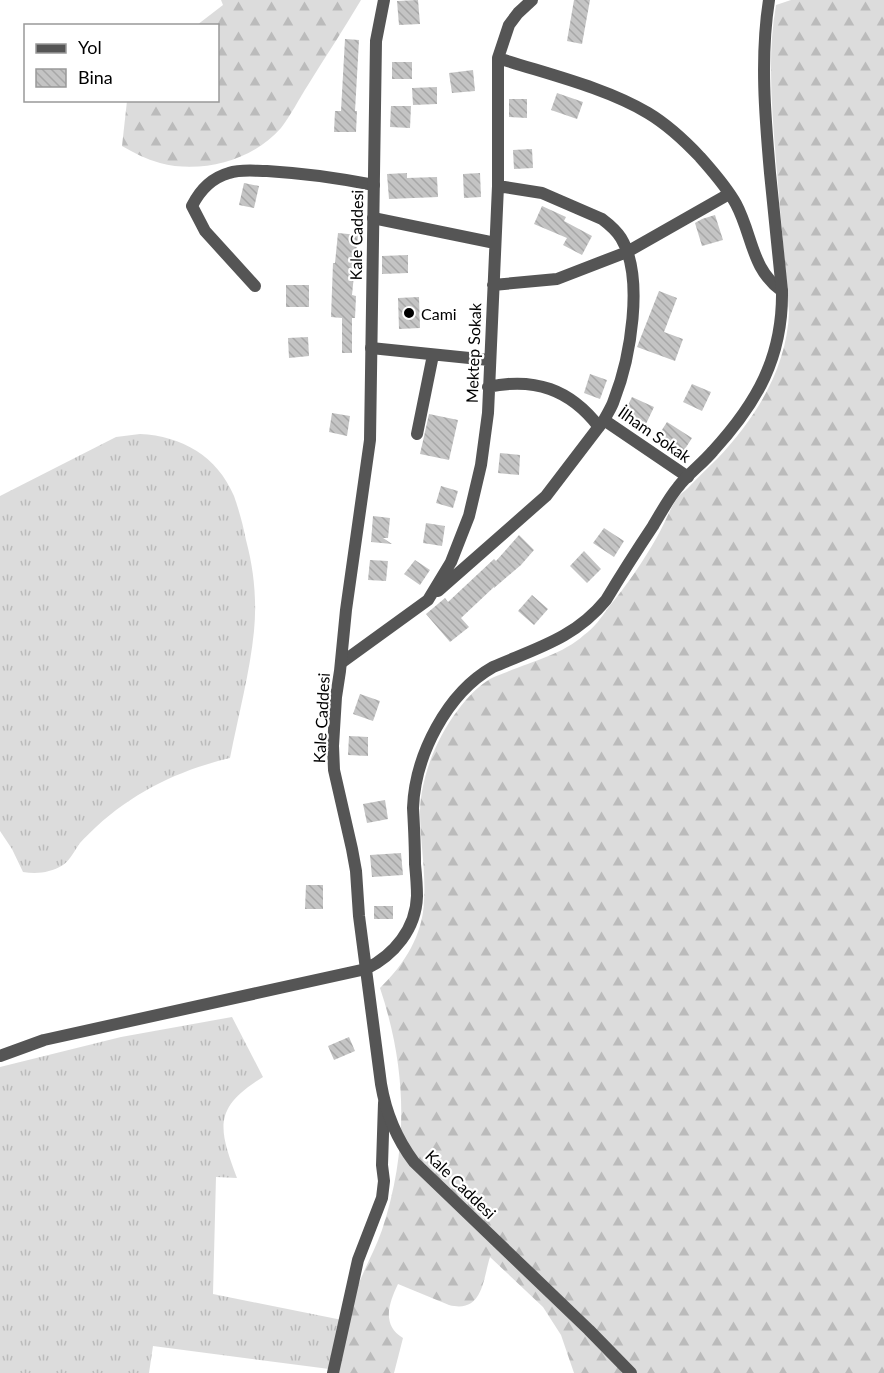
<svg xmlns="http://www.w3.org/2000/svg" width="884" height="1373" viewBox="0 0 884 1373" font-family="Lato,sans-serif">
<style>
.grass{fill:url(#grass-tufts)}
.forest{fill:url(#forest-firs)}
.building{fill:url(#building-back-hatch)}
.lines{fill:none;stroke-linecap:round;stroke-linejoin:round}
.minor{stroke:#555;stroke-width:12}
.tertiary{stroke:#555;stroke-width:12}
.poi-dot{fill:#000;stroke:#fff;stroke-width:2}
.labels{text-anchor:middle;dominant-baseline:central;stroke-width:4.5;stroke-linejoin:round;paint-order:stroke}
.street-label{font-size:16px;fill:#000;stroke:#fff}
.poi-label{font-size:16px;fill:#000;stroke:#fff;text-anchor:start}
</style>
<defs>
<pattern id="grass-tufts" width="24" height="20" patternUnits="userSpaceOnUse" patternTransform="scale(1.5)"><rect width="24" height="20" fill="#dcdcdc"/><path d="M3 7l-1-3M5 7V3M7 7l1-3M15 17l-1-3M17 17v-4M19 17l1-3" fill="none" stroke="#bbb"/></pattern>
<pattern id="forest-firs" width="22" height="20" patternUnits="userSpaceOnUse" patternTransform="scale(1.5)"><rect width="22" height="20" fill="#dcdcdc"/><path d="M5 1l3.5 6h-7zM16 11l3.5 6h-7z" fill="#bbb"/></pattern>
<pattern id="building-back-hatch" width="6" height="6" patternUnits="userSpaceOnUse" patternTransform="scale(1.5)"><rect width="6" height="6" fill="#c4c4c4"/><path d="M-1 5l2 2M0 0l6 6M5-1l2 2" fill="none" stroke="#a7a7a7"/></pattern>
</defs>
<rect width="100%" height="100%" fill="#fff"/>
<path class="grass" d="M140,434C182,436 217,456 234,496C239,510 243,525 246,540C254,570 257,600 254,631C250,672 238,717 230,758C180,770 135,791 96,827C91,832 85,837 80,843C74,851 71,859 63,865C50,873 37,874 23,872L12,849L0,831V496L116,437Z
M232,1017L263,1077C213,1108 218,1127 237,1178L216,1177L213,1294L347,1321L337,1370L153,1346L149,1373H0V1067L121,1037Z"/>
<path class="forest" d="M221,0H361C344,29 325,57 308,85C299,99 291,115 281,128C252,161 201,174 160,163C146,159 134,153 122,146L127,101L218,100V26L197,25L223,5Z
M791,0H884V1373H574L561,1335L543,1307L490,1257C483,1279 483,1314 449,1305L398,1284C389,1303 381,1325 403,1338L394,1373H337C342,1348 346,1322 354,1297C361,1274 374,1253 382,1230C409,1148 407,1069 380,988C404,965 423,935 424,901C426,871 420,841 420,811C421,776 437,737 458,710C466,699 478,686 490,679C495,676 502,674 507,672C533,661 563,654 584,635C594,628 601,618 608,608C626,586 643,562 657,537C664,525 670,508 678,497C680,494 685,491 688,488C697,478 707,469 717,459C755,419 787,369 789,312C785,262 780,211 776,161C772,108 767,57 776,5Z"/>
<path class="building" d="M418,0L420,24L399,25L397,1Z
M574,0H590L582,44L567,41Z
M345,39L359,40L355,111H357L356,132H334L335,111H341Z
M392,62H412V79H392Z
M473,70L475,91L452,93L449,73Z
M437,87V104L413,105L412,88Z
M557,93L583,102L577,119L551,110Z
M509,99H527V118L509,117Z
M391,106H411L410,128L390,127Z
M532,149L533,168L514,169L513,150Z
M407,173V178L437,177L438,197L389,199L387,174Z
M480,173L481,197L464,198L463,174Z
M244,183L259,186L254,208L239,205Z
M542,206L566,217L564,221L592,236L582,255L563,245L567,238L534,224Z
M715,215L723,240L702,246L695,223L702,219Z
M338,233L358,235L352,295L356,296L355,318H352V353H342V318L331,317L333,263H335Z
M408,255V273L382,274V256Z
M286,285H309V307H286Z
M659,291L677,298L664,332L683,339L675,361L637,347Z
M419,297L420,328L399,329L398,298Z
M308,337L309,356L289,358L288,338Z
M590,374L607,380L600,399L584,393Z
M692,384L711,392L702,411L683,402Z
M632,397L654,407L645,426L623,415Z
M332,413L350,416L347,436L329,432Z
M429,414L458,420L449,460L420,454Z
M667,422L692,438L683,452L658,436Z
M500,453L520,455L519,475L498,473Z
M441,486L458,491L453,508L436,503Z
M373,516L390,518L388,538H383L392,544L371,542Z
M426,523L445,526L442,546L423,543Z
M604,528L624,541L614,557L593,543Z
M519,535L534,550L521,565L494,588V587L461,618L469,627L450,642L426,614L445,598L448,602L494,559L496,561Z
M584,551L601,569L587,583L570,566Z
M370,560L388,561L386,581L368,580Z
M415,560L430,570L420,585L404,574Z
M532,595L548,609L534,625L518,611Z
M360,694L380,701L373,721L353,714Z
M349,736L368,737V756L348,755Z
M385,800L388,819L367,823L363,804Z
M401,853L403,875L372,877L370,855Z
M306,885H323V909H305Z
M374,906H393V919H374Z
M349,1037L355,1051L334,1060L328,1046Z"/>
<g class="lines">
<path class="minor" d="M498,58C547,74 604,87 648,113C668,125 684,140 700,157C713,172 726,186 736,204C753,236 751,269 782,291
M498,186L542,193L602,219C610,225 616,230 621,238C645,278 630,359 614,400C612,407 607,414 604,420L688,477
M373,218L495,243
M493,285L557,279L627,252L729,194
M255,286L205,231L192,206C200,190 211,178 229,173C241,169 254,171 267,171C303,173 338,178 374,185
M371,348L489,360
M488,387C534,377 570,389 599,427
M417,434L433,355
M438,591L546,496L604,420
M341,663L428,600L451,562L469,516L481,465L488,413L498,186V58L509,25L518,13L532,0
M0,1056L44,1040L366,969
M333,1373L358,1260L382,1198L384,1181L382,1165L384,1103"/>
<path class="tertiary" d="M384,0L376,41L370,440L346,610L340,671L336,697L333,746L334,770L352,849L356,871L359,916L381,1084C386,1114 396,1138 414,1162L589,1330L631,1373
M366,969C394,955 416,929 417,896C417,886 416,874 415,864C415,845 414,826 413,808C415,755 447,693 493,667C537,648 575,638 606,600C621,575 637,550 653,526C661,513 668,499 678,487C688,474 702,464 713,451C757,403 783,357 782,291C778,252 774,213 770,173C765,116 760,57 769,0"/>
</g>
<circle class="poi-dot" cx="409" cy="313" r="6"/>
<g class="labels">
<g class="street-label">
<text transform="translate(356 235) rotate(-89)">Kale Caddesi</text>
<text transform="translate(473 353) rotate(-88)">Mektep Sokak</text>
<text transform="translate(655 434) rotate(35)">İlham Sokak</text>
<text transform="translate(321 718) rotate(-87)">Kale Caddesi</text>
<text transform="translate(461 1184) rotate(44)">Kale Caddesi</text>
</g>
<g class="poi-label">
<text x="421" y="313">Cami</text>
</g>
</g>
<rect x="24" y="24" width="195" height="78" fill="#ffffff" stroke="#999999" stroke-width="1.5"/>
<rect x="36" y="44" width="30" height="9" fill="#555555" stroke="#999999" stroke-width="1.5"/>
<text x="78" y="54" font-size="18" fill="#000000">Yol</text>
<rect x="36" y="69" width="30" height="18" fill="url(#building-back-hatch)" stroke="#999999" stroke-width="1.5"/>
<text x="78" y="84" font-size="18" fill="#000000">Bina</text>
</svg>
